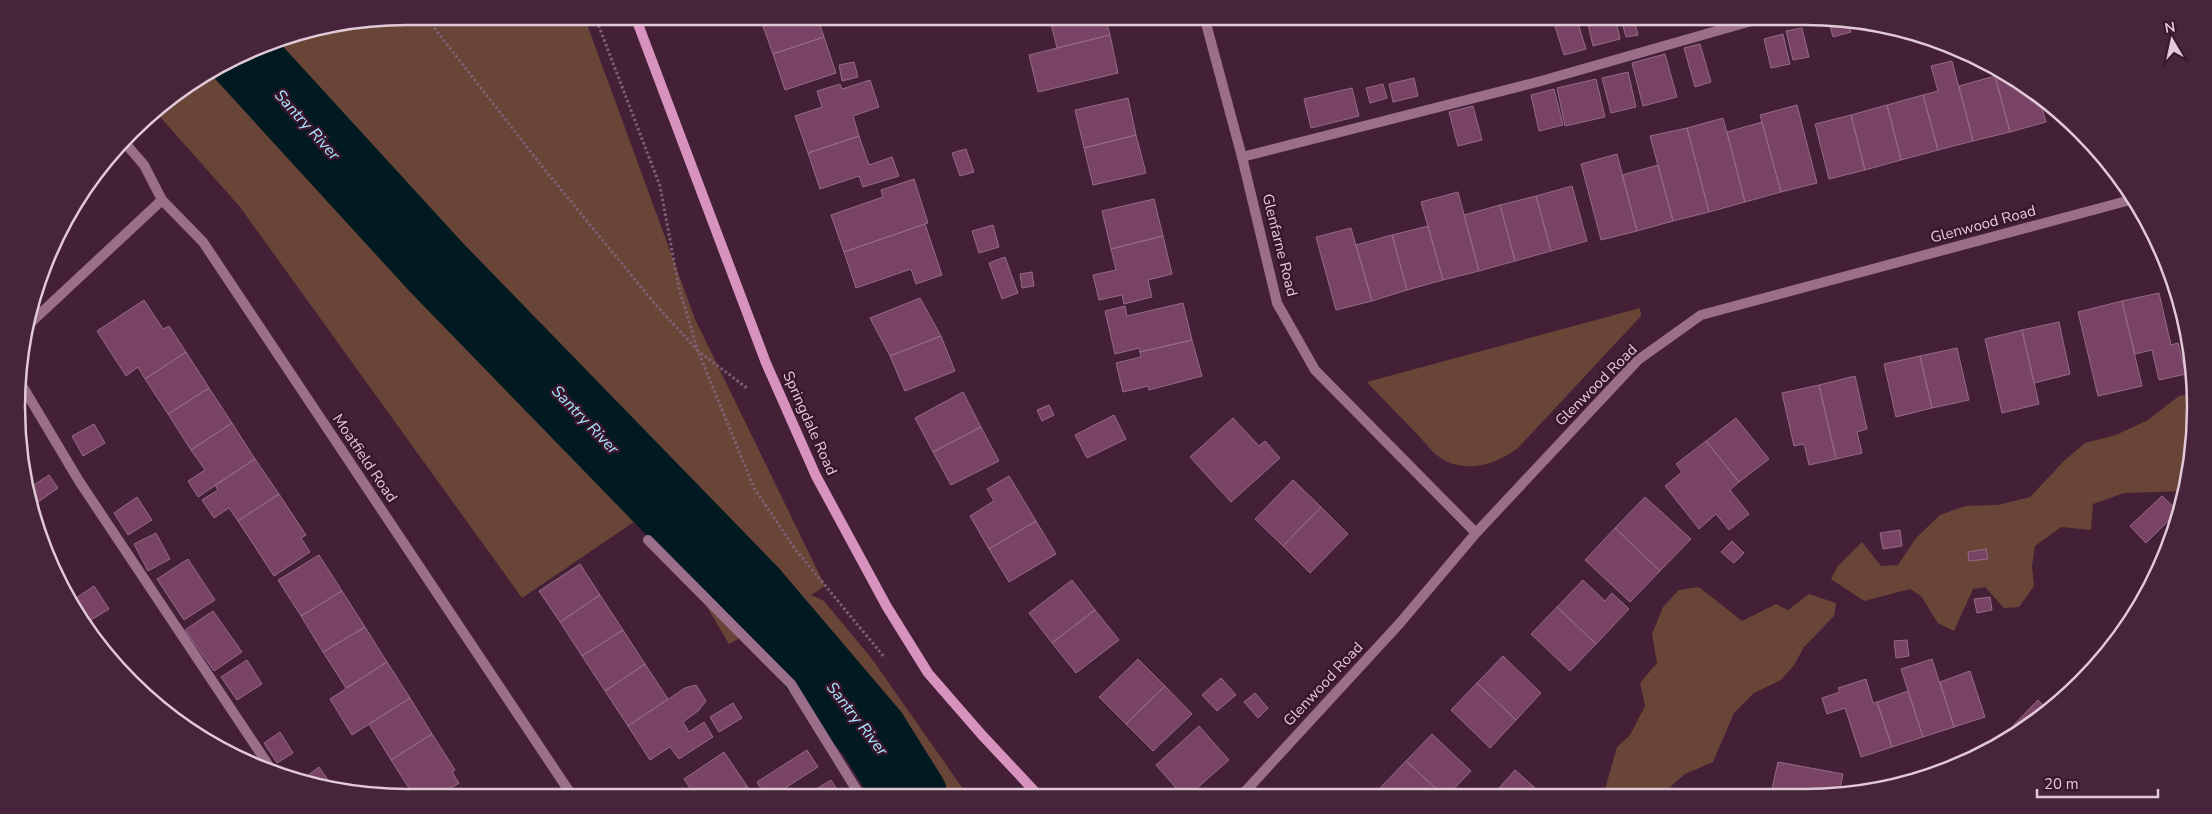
<svg xmlns="http://www.w3.org/2000/svg" width="2212" height="814" viewBox="0 0 2212 814" font-family="'Nunito Sans',sans-serif">
<style>
.green{fill:#694537}
.lines{fill:none;stroke-linecap:round;stroke-linejoin:round}
.river{stroke:#011a22;stroke-width:72}
.building{fill:#794366;stroke:#956b85}
.path{stroke:#7f6073;stroke-width:3;stroke-dasharray:2.5 2.5;stroke-linecap:butt}
.lane{stroke:#9b6f8a;stroke-width:10}
.street{stroke:#9b6f8a;stroke-width:10}
.secondary{stroke:#d892be;stroke-width:10}
.labels{text-anchor:middle;dominant-baseline:central;stroke-width:5;stroke-linejoin:round;paint-order:stroke}
.street-label{font-size:15px;fill:#e1c9d7;stroke:#39162d}
.water-label{font-size:16px;font-style:italic;fill:#a9e8ff;stroke:#39162d}
.rim{fill:none;stroke:#e1c9d7;stroke-width:2.5}
</style>
<rect width="100%" height="100%" fill="#442037"/>
<path class="green" d="M407,16H584L695,319L825,586L811,595L824,601L872,659L968,796L878,797L821,709L759,627L729,644L650,511L522,598L240,207L154,110L212,68L281,37Z
M1640,308L1641,316L1518,448C1498,463 1471,473 1446,461C1435,456 1426,444 1418,435C1401,418 1384,400 1367,382Z
M2194,394L2195,433L2185,491L2124,493L2093,504L2091,530L2061,527L2035,546L2032,566L2034,586L2019,607L2004,608L1985,587L1973,589L1954,631L1938,623L1921,596L1910,589L1864,601L1831,579L1838,566L1862,542L1881,566L1898,565L1916,538L1940,515L1965,506L1998,505L2030,497L2064,461L2085,443L2116,435L2148,420L2179,396Z
M1699,587L1742,621L1776,604L1788,610L1809,594L1836,603L1834,616L1804,647L1794,665L1781,680L1754,693L1734,713L1713,762L1685,774L1661,795H1602L1604,793L1617,747L1630,735L1645,706L1640,683L1657,663L1652,634L1663,607L1679,590Z"/>
<g class="lines">
<path class="river" d="M242,55L437,268L752,592L872,733L912,797"/>
</g>
<path class="building" d="M765,16H817L824,37L773,54L760,18Z
M1049,16H1105L1110,35L1057,48Z
M1586,16H1615L1620,39L1593,46Z
M1656,16H1689V17L1659,26Z
M1576,17L1586,49L1564,55L1554,23Z
M1828,19L1848,22L1851,32L1833,37Z
M1635,23L1638,35L1626,37L1623,26Z
M1802,28L1809,57L1793,60L1786,31Z
M1783,34L1790,64L1771,68L1764,39Z
M1110,35L1118,73L1038,92L1029,55Z
M824,37L836,73L785,90L773,54Z
M1700,44L1711,82L1695,87L1684,48Z
M1665,54L1677,97L1643,106L1632,63Z
M1952,61L1973,141L1938,150L1923,95L1938,91L1931,66Z
M854,62L858,77L842,81L839,65Z
M1628,72L1636,107L1611,113L1602,78Z
M2005,73L2038,94L2046,122L2010,132L1995,76Z
M1995,76L2010,132L1973,141L1959,86Z
M1414,78L1418,96L1393,102L1389,84Z
M1596,79L1605,117L1565,126L1557,88Z
M870,80L879,107L853,116L859,136L808,153L795,116L822,107L817,91L840,84L842,89Z
M1383,84L1387,98L1370,103L1366,88Z
M1352,88L1359,116L1311,128L1304,99Z
M1554,89L1563,125L1539,131L1531,95Z
M1923,95L1938,150L1901,160L1887,105Z
M1128,98L1136,135L1084,148L1075,110Z
M1797,105L1817,183L1781,192L1760,115Z
M1887,105L1901,160L1865,170L1851,115Z
M1473,106L1482,140L1458,146L1449,112Z
M2055,108L2065,117L2058,119Z
M1851,115L1865,170L1829,179L1815,124Z
M1723,118L1745,202L1709,212L1687,128Z
M1762,122L1781,192L1745,202L1727,132Z
M1687,128L1709,212L1673,221L1650,136Z
M1136,135L1146,173L1093,185L1084,148Z
M859,136L869,165L892,157L899,176L863,187L859,176L820,189L808,153Z
M966,149L974,172L960,176L952,153Z
M1617,154L1637,231L1601,240L1581,164Z
M1658,165L1673,221L1637,231L1622,175Z
M914,179L928,223L844,252L831,215L883,197L881,190Z
M1572,186L1587,241L1551,251L1536,196Z
M1458,192L1479,271L1443,280L1421,202Z
M1536,196L1551,251L1515,261L1500,205Z
M1154,199L1163,236L1111,249L1102,211Z
M1500,205L1515,261L1479,271L1464,215Z
M925,224L942,275L916,284L911,269L856,288L844,252Z
M993,225L999,247L979,253L972,231Z
M1428,226L1443,280L1407,290L1392,235Z
M1351,228L1372,301L1336,310L1316,237Z
M1392,235L1407,290L1372,301L1356,245Z
M1163,236L1172,274L1148,280L1152,297L1124,304L1122,295L1099,300L1093,275L1116,270L1111,249Z
M1005,257L1018,293L1002,299L989,263Z
M1032,272L1034,286L1022,288L1020,274Z
M2159,293L2171,345L2178,343L2186,374L2159,380L2152,350L2135,354L2122,301Z
M920,298L941,336L890,356L870,318Z
M144,300L163,329L169,326L186,352L145,379L138,367L126,376L97,331Z
M2122,301L2142,386L2098,396L2078,312Z
M1183,303L1192,340L1140,352L1139,348L1115,354L1105,311L1125,306L1127,316Z
M2059,322L2070,374L2034,383L2022,330Z
M2022,330L2039,404L2002,413L1985,339Z
M941,336L955,371L905,391L890,356Z
M1192,340L1202,376L1149,390L1148,386L1123,392L1116,363L1141,357L1140,352Z
M1957,348L1969,400L1932,408L1920,356Z
M186,352L209,388L168,414L145,379Z
M1920,356L1932,408L1896,417L1884,364Z
M1855,376L1867,429L1857,432L1862,453L1836,459L1819,385Z
M1819,385L1836,459L1809,465L1804,444L1794,446L1782,393Z
M209,388L232,423L191,450L168,414Z
M963,392L981,427L933,452L915,418Z
M1049,405L1054,415L1042,421L1037,410Z
M1114,415L1126,439L1087,458L1075,435Z
M1233,418L1259,446L1265,441L1280,458L1231,502L1190,457Z
M1736,418L1769,459L1739,482L1706,441Z
M232,423L255,459L198,497L188,481L205,470L191,450Z
M94,424L105,443L83,456L72,436Z
M981,427L999,461L951,485L933,452Z
M1706,441L1739,482L1730,490L1749,514L1729,530L1716,514L1699,529L1665,486L1682,472L1676,464Z
M255,459L279,494L238,521L229,508L214,518L202,500L218,490L215,485Z
M49,475L58,488L31,507L26,490Z
M1009,476L1036,521L989,549L970,516L994,501L987,489Z
M1293,480L1321,507L1283,546L1255,519Z
M279,494L306,535L301,538L310,552L274,576L238,521Z
M2162,496L2178,511L2146,543L2130,526Z
M137,497L152,520L128,535L114,513Z
M1645,497L1691,539L1660,571L1615,528Z
M1321,507L1348,534L1310,573L1283,546Z
M1036,521L1056,554L1009,582L989,549Z
M1615,528L1660,571L1630,602L1585,560Z
M1900,530L1902,546L1883,549L1880,533Z
M156,533L170,559L148,571L134,544Z
M1732,541L1744,553L1734,563L1721,552Z
M1986,549L1988,559L1969,561L1968,552Z
M319,555L342,591L301,616L278,580Z
M188,559L215,600L184,620L157,579Z
M580,564L600,595L560,622L539,591Z
M1072,580L1095,610L1052,643L1029,613Z
M1583,580L1605,601L1612,593L1629,609L1596,644L1557,607Z
M94,586L109,609L83,625L70,602Z
M342,591L365,627L323,652L301,616Z
M600,595L623,630L582,656L560,622Z
M1990,597L1992,610L1977,613L1974,599Z
M1557,607L1596,644L1570,671L1531,634Z
M1095,610L1119,640L1076,673L1052,643Z
M213,611L242,652L214,671L185,630Z
M365,627L387,662L346,688L323,652Z
M623,630L645,664L605,691L582,656Z
M1907,640L1909,656L1896,658L1894,641Z
M1503,656L1541,693L1516,720L1477,683Z
M1138,659L1165,686L1126,724L1099,697Z
M1932,659L1954,727L1923,737L1901,669Z
M247,660L262,684L237,700L221,677Z
M387,662L410,698L352,735L330,699Z
M645,664L668,699L628,726L605,691Z
M1970,671L1985,717L1954,727L1940,682Z
M1221,678L1236,695L1217,711L1202,695Z
M1866,679L1873,703L1877,702L1892,747L1861,757L1845,708L1827,714L1822,698L1840,692L1838,688Z
M1477,683L1516,720L1490,748L1451,710Z
M696,685L706,701L698,711L683,722L689,732L704,722L713,737L679,759L670,747L650,760L628,726L685,688Z
M1165,686L1192,714L1153,751L1126,724Z
M1908,691L1923,737L1892,747L1877,702Z
M1255,693L1268,708L1258,718L1244,702Z
M410,698L432,734L391,760L369,724Z
M2038,700L2048,710L2007,738L2004,735Z
M733,703L742,718L719,732L710,717Z
M1199,726L1229,760L1188,796H1183L1156,765Z
M280,732L293,753L277,763L264,743Z
M432,734L455,770L452,772L459,783L436,798H419L417,794L414,796L391,760Z
M1432,734L1471,771L1448,795H1443L1406,761Z
M807,750L818,767L771,797H766L757,782Z
M724,752L747,786L731,797H696L684,779Z
M1406,761L1443,795H1388L1380,788Z
M1778,762L1843,774L1839,794L1771,793Z
M319,767L332,786L330,788L299,782Z
M1515,770L1543,795H1493Z
M831,780L842,797H803Z
M747,786L754,797H731Z"/>
<g class="lines">
<path class="path" d="M425,16L541,165L655,304L698,351L754,488L795,549L885,658
M595,16L660,186L679,288L698,351L747,388"/>
<path class="lane" d="M1242,157L1541,81L1769,16
M20,382L79,481L273,772
M648,540L791,684L861,797"/>
<path class="street" d="M1204,16L1242,157L1277,303L1315,370L1476,533
M125,143L144,165L162,200L203,242L573,797
M26,327L162,200
M1241,796L1400,623L1476,533L1638,360L1701,315L2134,199"/>
<path class="secondary" d="M635,16L766,363L816,476L887,607L928,673L981,734L1039,796"/>
</g>
<g class="labels">
<g class="street-label">
<text transform="translate(1983 224) rotate(-15)">Glenwood Road</text>
<text transform="translate(1280 245) rotate(76)">Glenfarne Road</text>
<text transform="translate(1596 385) rotate(-45)">Glenwood Road</text>
<text transform="translate(810 423) rotate(66)">Springdale Road</text>
<text transform="translate(365 458) rotate(56)">Moatfield Road</text>
<text transform="translate(1323 684) rotate(-47)">Glenwood Road</text>
</g>
<g class="water-label">
<text transform="translate(307 125) rotate(48)">Santry River</text>
<text transform="translate(585 420) rotate(46)">Santry River</text>
<text transform="translate(857 719) rotate(52)">Santry River</text>
</g>
</g>
<path d="M0 0H2212V814H0ZM407 25H1805A382 382 0 0 1 2187 407V407A382 382 0 0 1 1805 789H407A382 382 0 0 1 25 407V407A382 382 0 0 1 407 25Z" fill="#46243b" fill-rule="evenodd"/>
<path class="rim" d="M407 25H1805A382 382 0 0 1 2187 407V407A382 382 0 0 1 1805 789H407A382 382 0 0 1 25 407V407A382 382 0 0 1 407 25Z"/>
<g transform="translate(2172 40) rotate(351)" stroke="#39162d" stroke-width="4" paint-order="stroke">
<path d="M0-4L9 19L0 12L-9 19Z" fill="#e1c9d7"/>
<text y="-8" font-size="14" font-weight="bold" text-anchor="middle" fill="#e1c9d7">N</text>
</g>
<path d="M2037 789v8h121v-8" fill="none" stroke="#e1c9d7" stroke-width="2.5"/>
<text x="2044" y="789" font-size="15" fill="#e1c9d7" stroke="#39162d" stroke-width="4" paint-order="stroke">20 m</text>
</svg>
